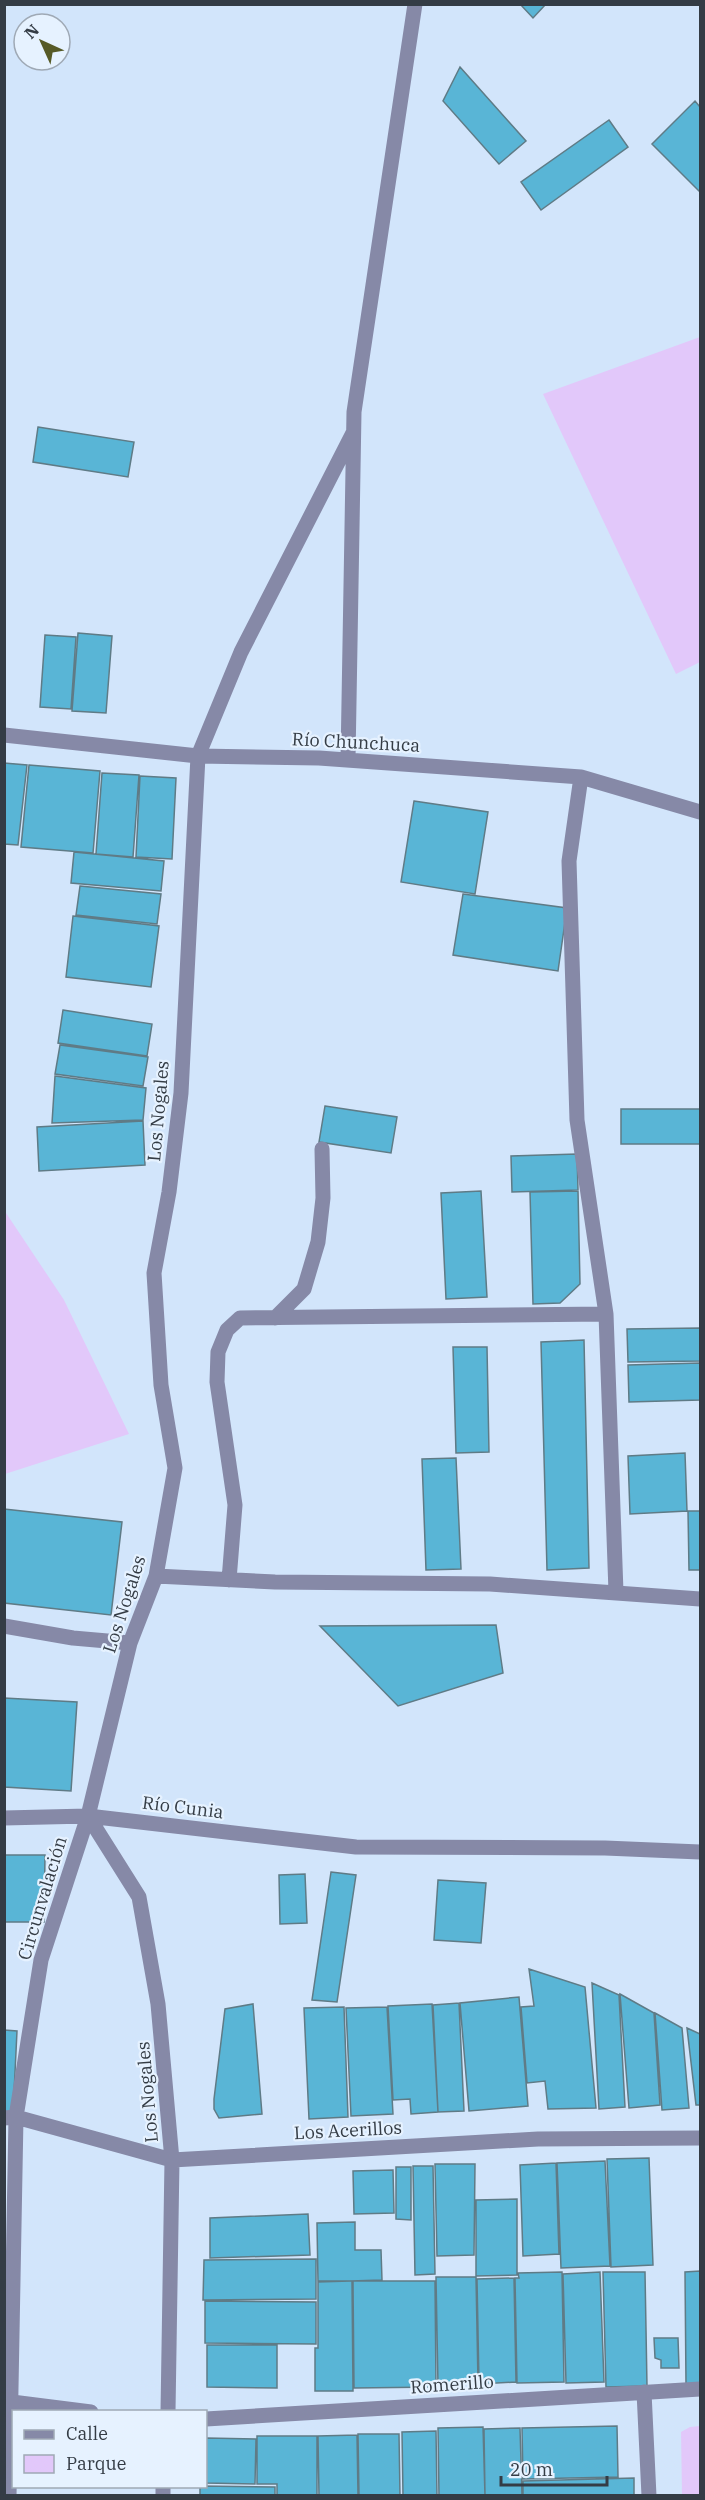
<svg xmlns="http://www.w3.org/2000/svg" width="705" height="2500" viewBox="0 0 705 2500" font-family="'IBM Plex Serif',serif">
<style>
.green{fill:#e2c8fa}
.building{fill:#59b5d6;stroke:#5f7b86;stroke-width:1.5}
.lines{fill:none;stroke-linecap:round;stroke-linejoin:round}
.minor{stroke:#8689a7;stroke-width:15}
.labels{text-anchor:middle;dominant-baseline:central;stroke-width:4.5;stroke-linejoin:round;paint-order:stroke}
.street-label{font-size:18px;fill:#343c45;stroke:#e6f2ff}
</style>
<rect width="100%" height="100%" fill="#d2e5fb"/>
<path class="green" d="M700,337V662L676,674L543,394Z
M4,1210L64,1300L129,1434L5,1474Z
M700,2426V2495H682L681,2432L690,2427Z"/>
<path class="building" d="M520,4H546L533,18Z
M460,67L526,141L499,164L443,101Z
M695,101L700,107V192L652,144Z
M609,120L628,147L541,210L521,182Z
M38,427L134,442L128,477L33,462Z
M78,633L112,636L106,713L72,711Z
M45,635L76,637L71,709L40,707Z
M4,763L27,765L18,845L4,844Z
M29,765L100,771L93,853L21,847Z
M102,773L139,775L133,857L96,854Z
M140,776L176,778L172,859L136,857Z
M414,801L488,812L475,894L401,882Z
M74,852L164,861L161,891L71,883Z
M80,886L161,894L157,924L76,915Z
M463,894L567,908L558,971L453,955Z
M73,916L159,926L151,987L66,977Z
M63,1010L152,1024L147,1056L58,1043Z
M60,1045L148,1057L143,1086L55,1074Z
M55,1076L146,1088L143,1120L52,1123Z
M325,1106L397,1117L391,1153L319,1142Z
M621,1109H700V1144H621Z
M143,1121L145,1165L39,1171L37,1127Z
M577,1154L578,1190L512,1192L511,1156Z
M481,1191L487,1297L446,1299L441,1193Z
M578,1191L580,1284L560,1303L533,1304L530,1192Z
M700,1328V1361L628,1362L627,1329Z
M584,1340L589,1568L547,1570L541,1342Z
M453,1347H487L489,1452L456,1453Z
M700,1363V1400L629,1402L628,1365Z
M685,1453L687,1511L630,1514L628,1456Z
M456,1458L461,1569L426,1570L422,1459Z
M4,1509L122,1522L111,1615L4,1603Z
M688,1511H700V1570H689Z
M496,1625L503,1673L398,1706L320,1626Z
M4,1698L77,1702L71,1791L4,1787Z
M4,1855H45L44,1922H4Z
M331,1872L356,1875L337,2002L312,2000Z
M305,1874L307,1923L280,1924L279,1875Z
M438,1880L486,1883L481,1943L434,1940Z
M529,1969L585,1987L596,2108L548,2109L545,2081L527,2083L521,2007L534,2006Z
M592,1983L619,1995L625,2107L599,2109Z
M620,1994L654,2013L660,2105L629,2108Z
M519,1997L528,2106L469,2111L460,2003Z
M459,2003L464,2111L438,2112L433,2005Z
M253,2004L262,2114L219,2118L214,2109V2099L225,2009Z
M432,2004L438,2112L411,2114L410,2099L393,2100L388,2006Z
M344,2007L348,2117L309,2119L304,2008Z
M387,2007L393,2114L351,2116L346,2008Z
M655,2013L682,2028L689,2108L662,2110Z
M687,2028L700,2034V2105H696Z
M4,2030L17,2031L13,2114H4Z
M649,2158L653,2265L611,2267L607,2159Z
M605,2161L610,2266L561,2268L557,2163Z
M556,2163L559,2254L523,2256L520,2165Z
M435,2164H475L474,2255L437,2256Z
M413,2166H433L435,2274L415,2275Z
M396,2167H411V2220L396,2219Z
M393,2170L394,2213L354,2214L353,2171Z
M517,2199V2275L476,2276V2200Z
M308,2214L310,2255L210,2258V2218Z
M355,2222V2250H381L382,2280L318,2282L317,2223Z
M316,2259V2299L203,2300L204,2260Z
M700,2271V2383L686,2384L685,2272Z
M562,2272L564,2382L517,2383L515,2278H519L518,2273Z
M600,2272L604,2382L566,2383L563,2274Z
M603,2272H645L647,2386L606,2387Z
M436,2277H476L478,2382H459V2385L438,2386Z
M514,2278L516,2382L479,2384L477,2279Z
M318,2281H352L353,2391H315V2348H318Z
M353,2281H435L436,2387L354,2388Z
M205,2301L316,2302V2344L205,2343Z
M654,2338H678L679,2368H661V2360L655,2358Z
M207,2345H277V2388L207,2387Z
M617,2426L618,2477L523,2479L522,2428Z
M483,2427L485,2496H439L438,2428Z
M520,2428L522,2496H485L484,2429Z
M436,2431L437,2496H403L402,2432Z
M358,2434H399L400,2496H359Z
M357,2435L358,2496H319L318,2436Z
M257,2436H317V2496H277V2484H257Z
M206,2438L256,2439L255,2484L206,2483Z
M634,2478V2496H523V2481Z
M200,2486L275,2487V2496H200Z"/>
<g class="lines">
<path class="minor" d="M4,735L198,756L319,758L581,777L700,812
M348,760L354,412L415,4
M581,777L569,861L577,1120L606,1314L616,1592
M275,1318L304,1289L318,1242L323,1198L322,1149
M156,1576L275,1582L490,1584L700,1599
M229,1580L235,1505L217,1382L218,1352L227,1330L240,1318L606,1314
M4,1626L73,1638L130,1643
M4,1818L88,1816L356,1847L605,1848L700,1852
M4,2118L16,2117L172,2160L538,2139L700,2138
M644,2392L649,2496
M4,2401L91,2412
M168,2412L172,2160L158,2004L139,1897L88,1816L130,1643L156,1576L175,1468L161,1385L154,1273L169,1192L181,1093L198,756L241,652L353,433
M206,2419L700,2389
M9,2496L16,2117L41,1960L88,1816
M163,2496V2486"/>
</g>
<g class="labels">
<g class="street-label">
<text transform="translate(356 742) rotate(3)">Río Chunchuca</text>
<text transform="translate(158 1111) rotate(-85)">Los Nogales</text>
<text transform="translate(124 1604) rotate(-72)">Los Nogales</text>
<text transform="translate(183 1807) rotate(7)">Río Cunia</text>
<text transform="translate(42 1898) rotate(-73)">Circunvalación</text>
<text transform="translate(147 2092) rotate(-95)">Los Nogales</text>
<text transform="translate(348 2130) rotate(-3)">Los Acerillos</text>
<text transform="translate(452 2384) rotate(-4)">Romerillo</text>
</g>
</g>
<rect width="705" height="2500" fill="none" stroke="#343c45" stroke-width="12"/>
<rect x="12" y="2410" width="195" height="78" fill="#e6f2ff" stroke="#9fa9b5" stroke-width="1.5"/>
<rect x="24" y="2430" width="30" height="9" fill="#8689a7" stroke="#9fa9b5" stroke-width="1.5"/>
<text x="66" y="2440" font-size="18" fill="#343c45">Calle</text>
<rect x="24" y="2455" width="30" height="18" fill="#e2c8fa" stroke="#9fa9b5" stroke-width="1.5"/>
<text x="66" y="2470" font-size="18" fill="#343c45">Parque</text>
<g transform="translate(42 42) rotate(315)"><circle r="28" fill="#e6f2ff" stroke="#9fa9b5" stroke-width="1.5"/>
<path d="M0-4.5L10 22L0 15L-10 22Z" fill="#565a27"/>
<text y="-9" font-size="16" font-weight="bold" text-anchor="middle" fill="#343c45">N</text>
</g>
<path d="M501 2476v9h106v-9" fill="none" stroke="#343c45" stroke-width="3"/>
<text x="510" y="2476" font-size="18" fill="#343c45" stroke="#e6f2ff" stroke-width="4.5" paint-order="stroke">20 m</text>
</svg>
